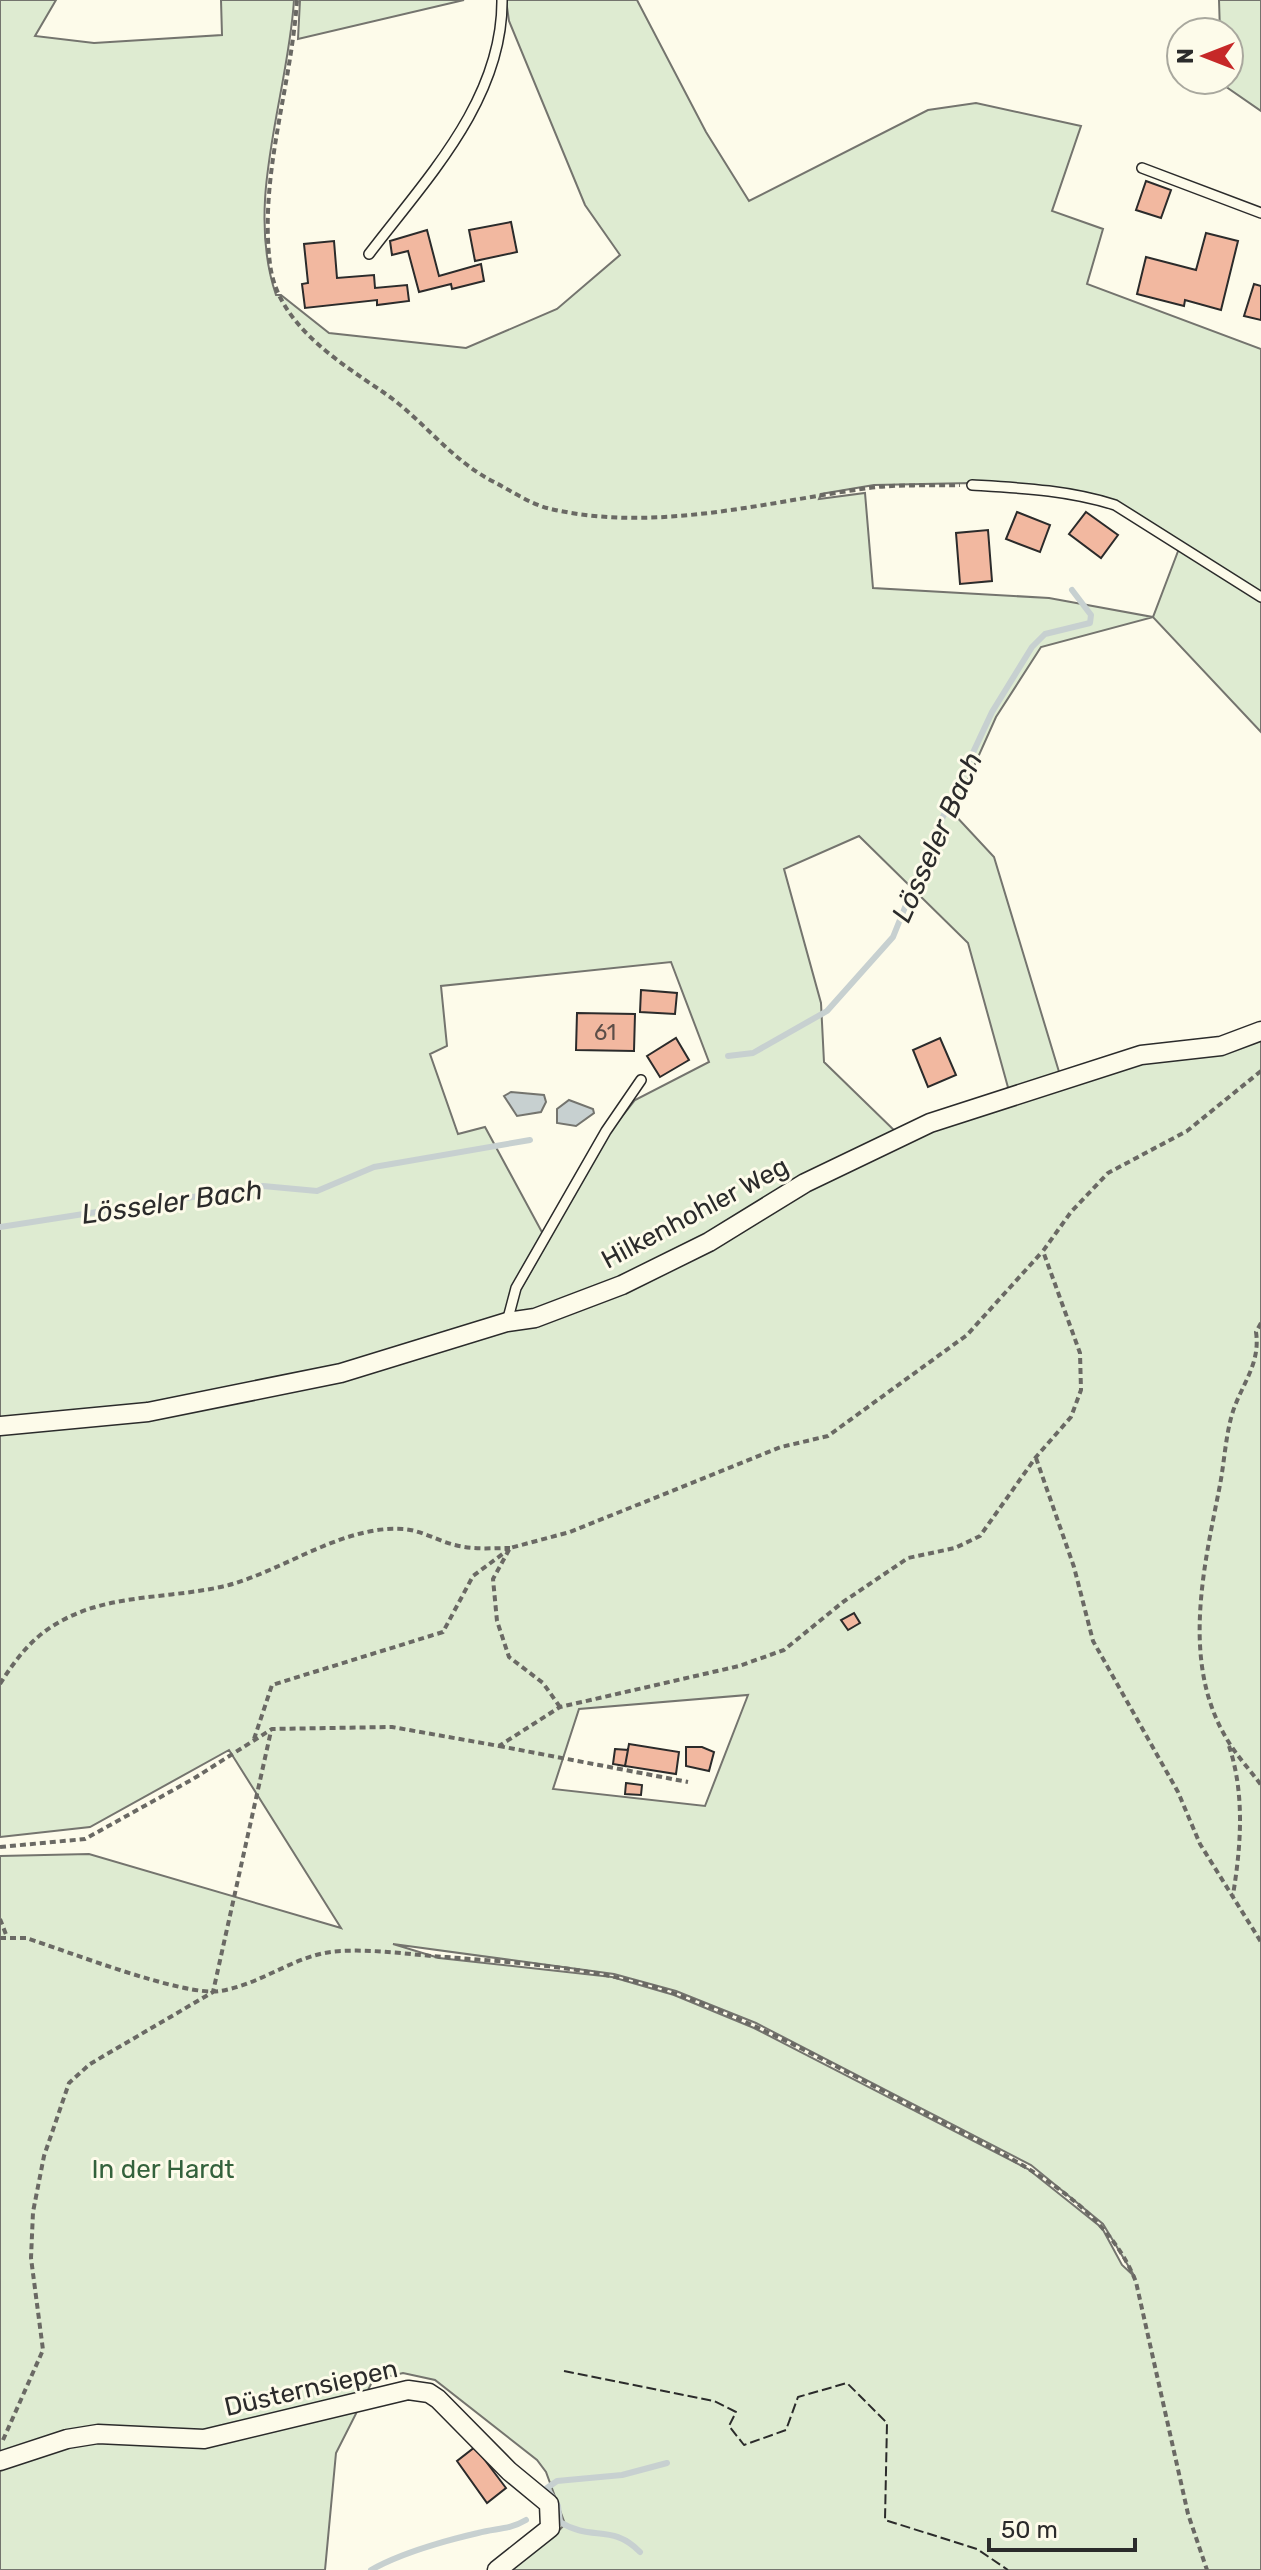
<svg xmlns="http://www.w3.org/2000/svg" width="1261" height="2570" viewBox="0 0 1261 2570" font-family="Rubik,sans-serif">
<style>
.green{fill:#deebd1;stroke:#74746e;stroke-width:2;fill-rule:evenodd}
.water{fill:#c7d0d0;stroke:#74746e;stroke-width:2}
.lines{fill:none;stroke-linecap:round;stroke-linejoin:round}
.stream{stroke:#c7d0d0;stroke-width:6}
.building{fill:#f2b8a0;stroke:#2b2b2b;stroke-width:2}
.service-casing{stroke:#2b2b2b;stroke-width:12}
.minor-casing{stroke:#2b2b2b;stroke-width:21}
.path{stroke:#6a6964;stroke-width:4;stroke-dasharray:6 4;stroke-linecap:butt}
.service{stroke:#fdfbea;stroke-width:9}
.minor{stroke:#fdfbea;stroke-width:18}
.fence{stroke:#2b2b2b;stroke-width:2;stroke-dasharray:10 4;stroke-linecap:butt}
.labels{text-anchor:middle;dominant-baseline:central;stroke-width:6;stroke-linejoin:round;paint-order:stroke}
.number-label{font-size:22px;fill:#5d4e48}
.street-label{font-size:26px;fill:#2b2b2b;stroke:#fdfbea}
.park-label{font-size:26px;fill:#34623c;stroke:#fdfbea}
.water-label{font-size:28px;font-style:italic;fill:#2b2b2b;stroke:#fdfbea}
</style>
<rect width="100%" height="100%" fill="#fdfbea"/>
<path class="green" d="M0,0H56L35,36L94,43L222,35L221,0H294C288,97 244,200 276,295H281L329,333L466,348L557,309L620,255L585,205L509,21L506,0H637L706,132L749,201L928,110L976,103L1081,126L1052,211L1103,229L1087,284L1261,349V593L1115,503L971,483L874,485L821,494L819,499L865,493L873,588L1049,598L1153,617L1180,546L1261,602V732L1153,617L1041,647L996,717L953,813L994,857L1060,1075L1009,1091L968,943L859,836L784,869L821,1003L824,1062L898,1134L621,1282L512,1317L519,1292L609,1133L635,1100L709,1062L671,962L441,986L447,1046L430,1054L458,1134L485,1127L543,1234L506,1319L338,1369L146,1406L0,1420Z
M300,0H464L298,39Z
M1219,0H1261V111L1222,84V80H1229V32H1220Z
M1261,1036V2570H506L552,2538L565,2524L546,2472L537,2460L435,2380L403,2373L373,2380L336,2453L325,2570H0V1856L89,1854L341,1928L229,1750L90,1827L0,1837V1431L148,1416L536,1321L932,1127L1059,1081ZM748,1695L705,1806L553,1789L579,1709ZM393,1944L614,1974L676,1991L756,2023L1031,2165L1103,2224L1135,2277L1122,2265L1102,2228L1028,2169L754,2028L674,1995L612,1977L439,1958Z"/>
<path class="water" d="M511,1092L544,1095L546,1102L541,1112L517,1116L504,1096Z
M569,1100L593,1109L594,1113L576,1126L557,1123V1109Z"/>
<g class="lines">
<path class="stream" d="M728,1056L753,1053L827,1011L893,937L933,838L992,712L1032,647L1045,634L1090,623L1091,615L1072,590
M0,1227L263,1186L317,1191L374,1167L530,1140
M640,2552C612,2523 592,2542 560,2522L558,2506L547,2488L557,2481L622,2475L667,2463
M371,2570C401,2553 444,2541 478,2533C497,2528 509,2530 526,2520"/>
</g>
<path class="building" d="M1146,181L1171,190L1161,218L1136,210Z
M511,222L517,252L475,261L469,230Z
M427,230L439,276L481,264L484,281L452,289L451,284L419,292L408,251L392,255L390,241Z
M1206,233L1238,241L1221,310L1185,300L1184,306L1137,294L1146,257L1196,270Z
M334,241L337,278L374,275L375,288L407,285L409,301L377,305V300L305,308L302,284L308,283L304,244Z
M1254,284L1261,286V320L1244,316Z
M1017,512L1050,525L1040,552L1006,539Z
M1086,512L1118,535L1101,558L1069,534Z
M988,530L992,581L960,584L956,533Z
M641,990L677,993L675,1014L640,1012Z
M577,1013L635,1014L634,1051L576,1050Z
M676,1038L689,1060L660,1077L647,1056Z
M940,1038L956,1075L928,1087L913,1050Z
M854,1613L860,1623L848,1630L841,1620Z
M629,1744L679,1752L676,1774L625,1766Z
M686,1747H702L714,1752L709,1771L686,1766Z
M615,1749L628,1750L625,1766L613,1764Z
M626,1783L642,1785L641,1795L625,1794Z
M475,2447L506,2488L487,2503L457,2461Z"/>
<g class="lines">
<defs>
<path id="service" d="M1142,168L1261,213
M369,254C426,179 503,100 502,0
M972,485C1021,488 1068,490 1115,505L1261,597
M507,1322L516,1288L606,1131L641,1080"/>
<path id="minor" d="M0,1426L148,1412L341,1373L507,1322L535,1318L622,1285L709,1242L805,1183L930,1123L1141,1055L1221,1046L1261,1031
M0,2461L67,2439L98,2434L204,2439L408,2390L429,2393L438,2399L509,2471L549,2504L550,2528L497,2570"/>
</defs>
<use href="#service" class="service-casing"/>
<use href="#minor" class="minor-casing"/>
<path class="path" d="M297,0C291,89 259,175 270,264C277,324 339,362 383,392C424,420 451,461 496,483C513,492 532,505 551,509C656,533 765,502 869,488C899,484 930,486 960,485
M1261,1323L1256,1332C1261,1366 1239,1387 1231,1418C1225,1441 1224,1466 1219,1490C1203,1571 1181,1665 1228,1741C1237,1756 1250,1770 1261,1785
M1036,1458L1074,1567L1093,1641L1178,1792L1200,1844L1261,1942
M0,1684C17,1657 34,1635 63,1620C113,1593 174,1599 229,1585C284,1570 344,1525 403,1529C421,1530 438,1541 455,1545C473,1550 492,1548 510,1548
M560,1707L543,1683L509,1657L497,1621L493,1579L510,1548L570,1532L781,1447L828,1436L967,1335L1042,1252
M254,1739L272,1685L443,1632L473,1576L508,1550
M499,1746L688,1782
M1229,1746C1245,1794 1241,1846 1233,1895
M0,1847L85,1839L193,1779L272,1729L392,1727L499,1746L560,1707L739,1666L784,1650L843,1602L908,1558L955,1548L980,1536L1036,1457L1071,1417L1081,1390L1080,1353L1043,1251L1071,1212L1108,1173L1187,1131L1261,1071
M0,1919L7,1937
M0,1938H26C67,1951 184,1997 220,1991C264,1984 298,1952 342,1951C376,1949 412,1955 446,1957C523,1963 603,1968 676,1994C769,2027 855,2077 942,2122C1015,2160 1104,2201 1136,2282L1188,2514L1207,2570
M3,2440L43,2350L31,2258L33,2212L44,2156L69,2083L90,2064L213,1992L271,1731"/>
<use href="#service" class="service"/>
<use href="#minor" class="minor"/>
<path class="fence" d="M564,2371L714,2401L736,2412L729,2426L744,2445L786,2430L798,2397L847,2383L887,2423L885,2520L977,2549L1008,2570"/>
</g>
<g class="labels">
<g class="number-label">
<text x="605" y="1032">61</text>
</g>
<g class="street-label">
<text transform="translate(695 1213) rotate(-28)">Hilkenhohler Weg</text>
<text transform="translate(311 2388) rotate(-13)">Düsternsiepen</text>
</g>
<g class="park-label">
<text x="163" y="2169">In der Hardt</text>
</g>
<g class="water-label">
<text transform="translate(937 837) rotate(-66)">Lösseler Bach</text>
<text transform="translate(172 1202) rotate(-8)">Lösseler Bach</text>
</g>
</g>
<g transform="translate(1205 56) rotate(270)"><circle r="38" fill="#fdfbea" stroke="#a9a89e" stroke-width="2"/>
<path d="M0-6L14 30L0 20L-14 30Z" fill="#c62828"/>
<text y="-12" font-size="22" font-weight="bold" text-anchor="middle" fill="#2b2b2b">N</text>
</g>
<path d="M989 2538v12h146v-12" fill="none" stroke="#2b2b2b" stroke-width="4"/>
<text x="1001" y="2538" font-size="24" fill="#2b2b2b" stroke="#fdfbea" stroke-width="6" paint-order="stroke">50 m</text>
</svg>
